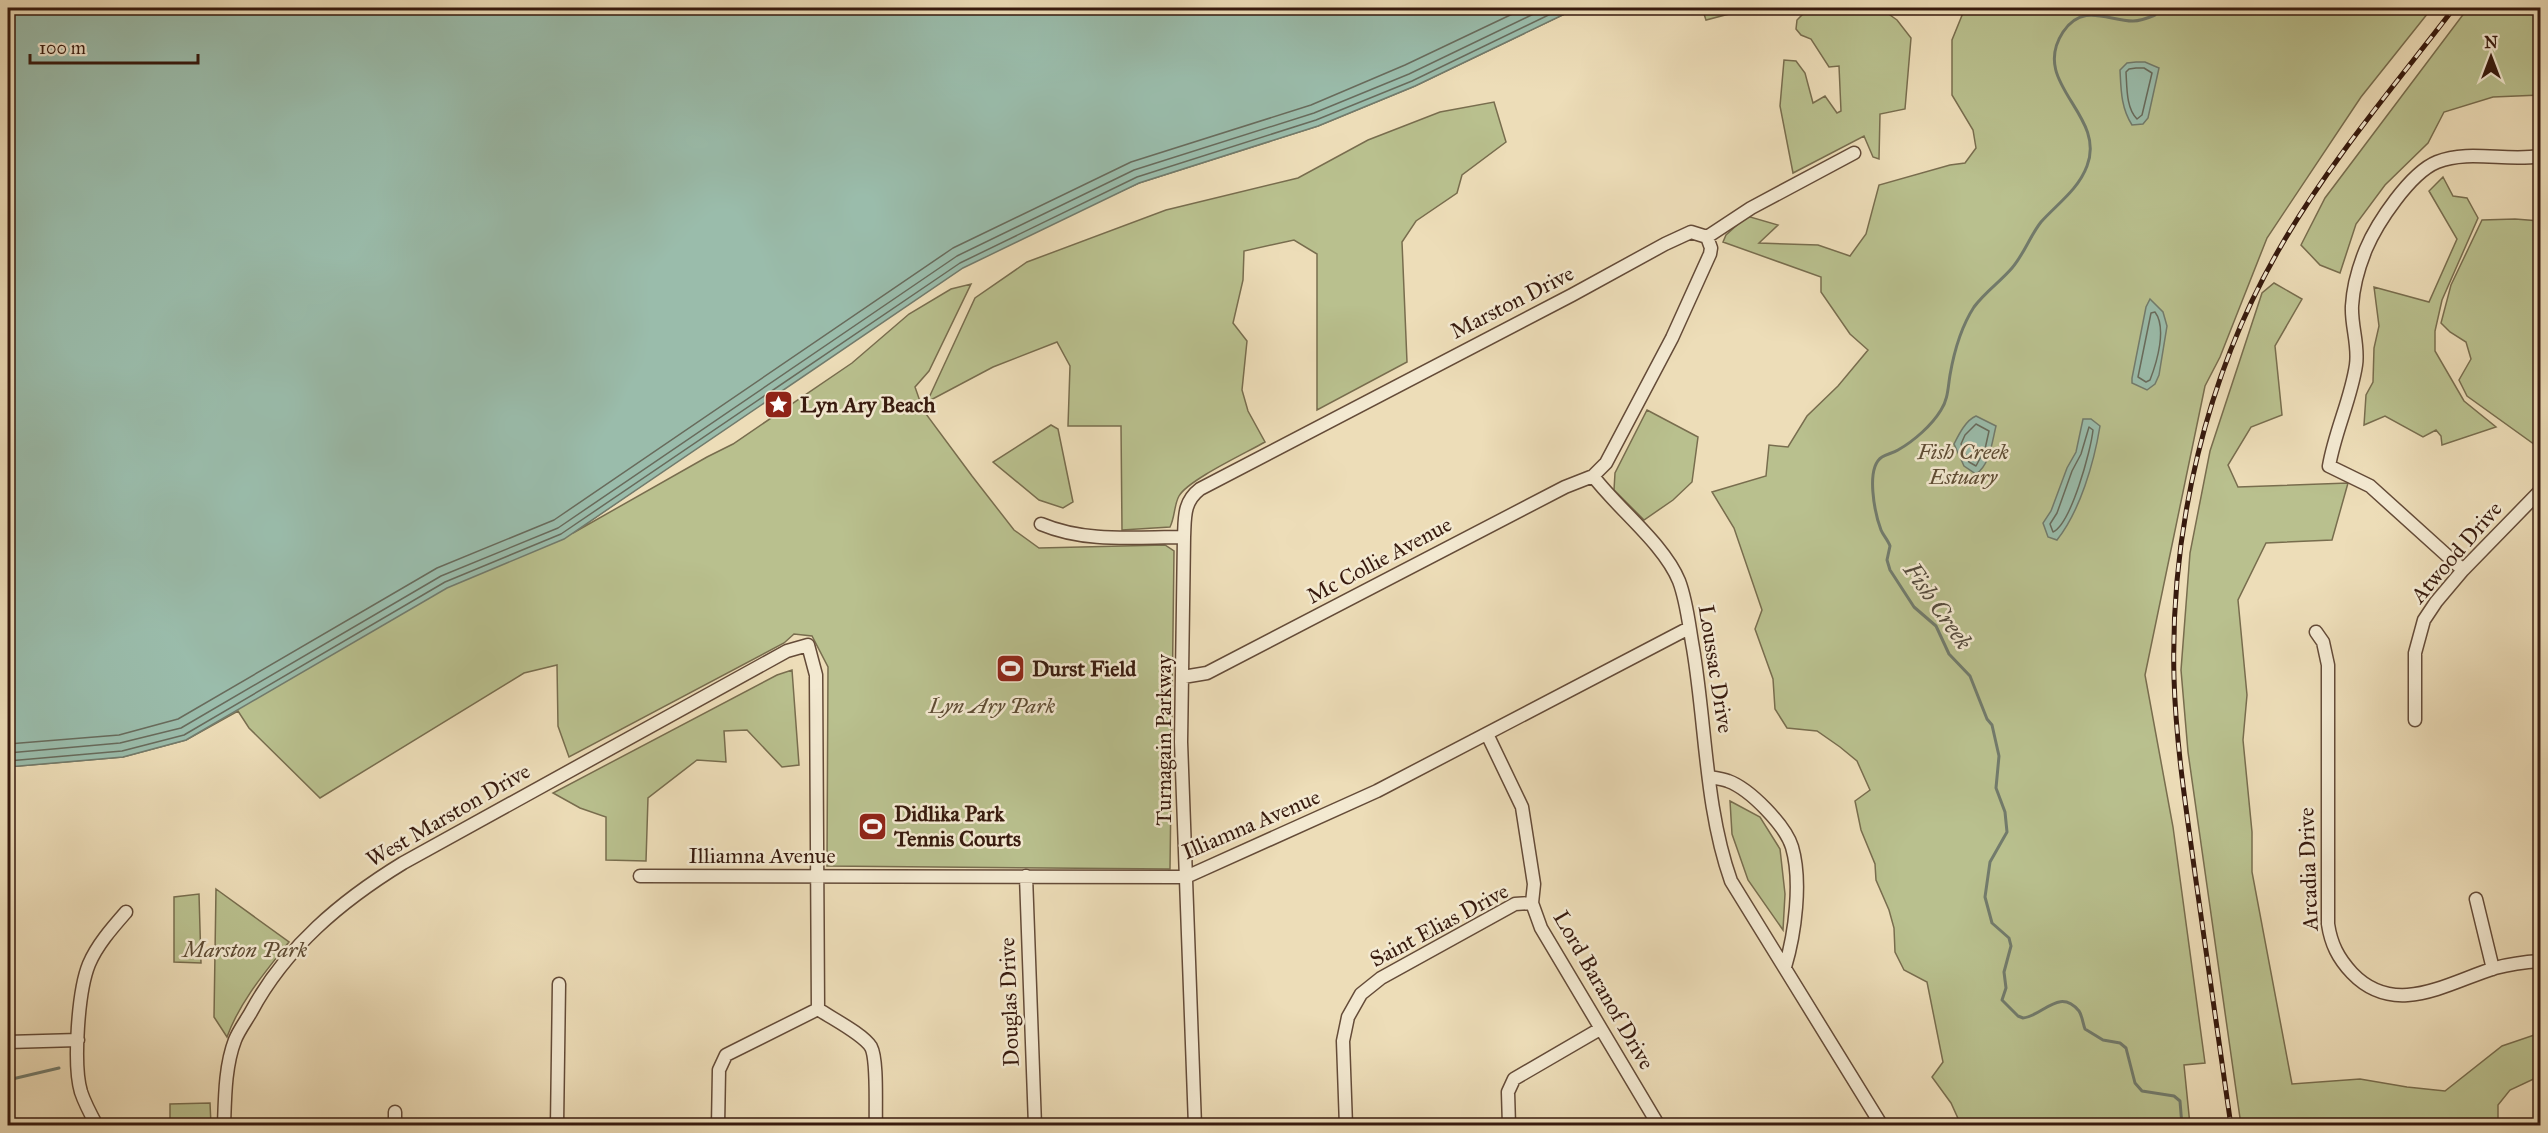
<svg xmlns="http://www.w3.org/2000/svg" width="2548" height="1133" viewBox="0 0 2548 1133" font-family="'IM FELL Great Primer',serif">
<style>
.green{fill:#b9c08e;stroke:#786d4e;stroke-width:1.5}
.water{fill:#9abcab;stroke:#727b6c;stroke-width:1.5}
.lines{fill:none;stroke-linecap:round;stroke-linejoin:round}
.shore{stroke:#686b5c;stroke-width:1.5}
.stream{stroke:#727b6c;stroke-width:3}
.minor-casing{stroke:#644b38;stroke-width:15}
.minor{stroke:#f3e9d1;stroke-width:12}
.rail-casing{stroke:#371a0e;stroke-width:5}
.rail{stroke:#f3e9d1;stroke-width:3;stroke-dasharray:9;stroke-linecap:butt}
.labels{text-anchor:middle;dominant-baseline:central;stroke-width:5;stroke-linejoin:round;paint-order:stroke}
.street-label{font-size:22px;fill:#371a0e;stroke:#f3e9d1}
.poi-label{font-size:22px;font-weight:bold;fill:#371a0e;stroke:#f3e9d1;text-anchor:start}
.park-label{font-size:22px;font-style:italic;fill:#5e4c34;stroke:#f3e9d1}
.water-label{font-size:24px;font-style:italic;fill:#554b3d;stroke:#f3e9d1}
</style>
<rect width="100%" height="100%" fill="#edddb8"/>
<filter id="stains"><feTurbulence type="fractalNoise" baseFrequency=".00333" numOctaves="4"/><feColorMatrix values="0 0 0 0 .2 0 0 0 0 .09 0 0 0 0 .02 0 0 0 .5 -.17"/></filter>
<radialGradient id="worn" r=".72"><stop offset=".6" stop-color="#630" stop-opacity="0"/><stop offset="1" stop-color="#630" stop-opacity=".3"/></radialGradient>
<path class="green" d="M1577,8L1415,86L1318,126L1139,183L961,264L573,533L707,457L733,444L852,363L909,314L951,289L971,284L929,371L915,387L923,410L972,476L1014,530L1039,548L1165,545L1174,551L1170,869L827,866L828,667L812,636L794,634L784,643L569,757L558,726L557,665L524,673L320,798L249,728L238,711L186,740L123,757L8,767V335Z
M1702,8H1752L1706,20Z
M1830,8H1880L1897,20L1911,38L1905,109L1880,114L1879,159L1873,157L1864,136L1793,173L1780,106L1784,60L1796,61L1805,73L1813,103L1825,96L1837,113L1841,111L1839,66L1829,67L1811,39L1801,35L1796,29L1797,20L1803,14Z
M1965,8H2432L2361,97L2267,238L2220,357L2205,386L2145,675L2173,827L2205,1063L2184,1065L2190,1125H1961L1951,1103L1932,1077L1943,1062L1927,982L1904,970L1895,952L1894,928L1889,910L1876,880L1875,864L1861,830L1855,801L1870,790L1857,761L1840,747L1817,731L1787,728L1775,709L1773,679L1755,629L1762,610L1734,528L1712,492L1766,476L1769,445L1788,447L1807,416L1838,386L1868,350L1850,334L1821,292V277L1723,242L1726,235L1747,216L1778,225L1759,243L1818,245L1850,256L1866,234L1879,185L1950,165L1965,163L1976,148L1973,130L1952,95V40Z
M2468,8H2540V95L2493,97L2444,112L2428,143L2385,185L2356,224L2340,273L2320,265L2301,245L2325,198Z
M1494,102L1506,142L1462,175L1457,193L1416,221L1402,242L1407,362L1317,410V254L1294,240L1244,251L1243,280L1233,323L1247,341L1242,390L1248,411L1265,442C1246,453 1188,480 1179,496C1174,505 1175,517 1170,527L1122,530L1121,426H1068L1070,366L1057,342L993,367L927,402L975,298L1027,262L1166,210L1298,178L1368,140L1440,112Z
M2443,177L2453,196L2467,198L2478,218L2442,300L2435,331V351L2464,401L2496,427L2442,445L2441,436L2436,430L2423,437L2385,416L2364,425L2366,395L2373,382L2374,348L2379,326L2374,287L2429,302L2457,239L2429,191Z
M2515,219L2540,221V445L2538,447L2467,396L2459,380L2471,359L2466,342L2450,332L2441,323L2451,285L2482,220Z
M2274,283L2302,299L2275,346L2282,415L2251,427L2228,465L2238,487L2348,483L2332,540L2266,543L2238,600L2247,695L2243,740L2252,832V872L2292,1084L2360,1079L2407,1087L2445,1091L2502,1046L2540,1033V1076L2510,1090L2498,1105V1125H2241L2188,752L2181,670L2190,553L2210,451L2262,293Z
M1647,410L1698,437L1692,482L1673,500L1644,520L1614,490L1615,473Z
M1051,425L1058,429L1073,502L1063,508L1039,500L993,462Z
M792,670L799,765L782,767L747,730L724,731L726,762L697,760L648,798L646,861L606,860V817L580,808L553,793L777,675Z
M1730,801L1760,817L1780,849L1785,894L1783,930L1748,880L1732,834Z
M216,889L289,942C266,971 240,1001 227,1037L214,1017Z
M199,894L201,963L174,962V897Z
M210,1103L211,1125H170V1104Z"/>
<path class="water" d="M8,8H1577L1415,86L1318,126L1139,183L963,268L564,539L447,588L186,740L123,757L8,767Z
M2136,62H2145L2159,68L2148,118L2143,124L2132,125C2121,108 2121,90 2120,70L2127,63Z
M2150,299L2163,312L2167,326L2159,375L2155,384L2147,390L2132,383V378L2146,307Z
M1976,416L1996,426C1992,442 1990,465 1976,474L1964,466L1954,444C1959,434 1966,420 1976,416Z
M2083,419H2091L2100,426C2094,463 2080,511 2057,540L2048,537L2043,523L2051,511L2067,468L2076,452Z"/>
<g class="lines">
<path class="shore" d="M2136,68H2144L2152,73L2142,115L2137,119C2126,108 2127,87 2126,72L2129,69Z
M2155,312C2167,328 2157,362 2150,380L2146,382L2138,377L2151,313Z
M1976,424L1989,431L1985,449L1976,466L1969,462L1961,444L1965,435Z
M2089,427L2093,430C2091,450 2071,524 2053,532L2050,524L2057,513L2072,471L2081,454Z
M8,744L119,735L178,719L437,568L554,520L953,248L1131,162L1311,105L1405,65L1525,8
M8,753L120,743L181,728L441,576L558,528L957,256L1134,170L1314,113L1409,74L1546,8
M8,761L122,751L184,735L445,582L561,534L960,263L1137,177L1316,120L1412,81L1563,8"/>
<path class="stream" d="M2160,8L2155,15C2148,18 2141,21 2133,21C2108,21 2083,2 2063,32C2029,84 2107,114 2087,166C2078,190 2057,204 2041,222C2030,236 2024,254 2012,268C2000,282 1985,292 1974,307C1961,327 1954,352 1950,375C1948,387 1948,400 1941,410C1932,425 1914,441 1898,450C1893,453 1887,454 1882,457C1865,468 1875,514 1881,530C1883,535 1888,540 1890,546L1887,560L1890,570L1914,607L1936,626L1949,654L1970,676L1987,719L1992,725L1999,756L1996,788L2005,812L2007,832L1990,862L1985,897L1992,923L2009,938L2011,946L2004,972L2006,988L2002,1000L2018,1016L2023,1018C2043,1016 2059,987 2079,1011C2082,1015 2083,1024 2085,1029L2103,1040L2120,1043L2126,1048L2135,1083L2142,1091L2174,1096L2180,1101L2182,1126
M8,1080L59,1068
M2265,1121L2271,1126
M2197,1126L2200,1122"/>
<defs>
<path id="minor" d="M1593,476C1618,509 1664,544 1679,581C1687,602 1689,626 1693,648C1706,725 1705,808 1731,881L1882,1126
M1041,524C1086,543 1135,537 1184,537
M2463,570L2370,486L2329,466C2335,431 2351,399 2356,365C2359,345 2351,326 2352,306C2353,288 2359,266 2366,249C2377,223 2410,173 2437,162C2469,149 2507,162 2540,156
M2316,632L2323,642L2328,665V924C2331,944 2338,958 2352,973C2395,1018 2447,983 2495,968C2510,964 2525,962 2540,961
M1183,677L1207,673L1565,487L1593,476L1606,463L1672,338L1710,254L1711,248L1707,237
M2415,720V653L2424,620L2436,602L2463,570L2540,491
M1487,734L1522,807L1534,884L1532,903L1541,928L1659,1126
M1710,777C1716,778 1723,779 1728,781C1750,789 1785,825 1792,847C1802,881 1795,934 1785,967
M640,876L1186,877L1377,791L1689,628
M1026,876L1035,1126
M2476,899L2493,969
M818,1009C831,1018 863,1034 871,1047C878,1060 875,1109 876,1126
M8,1042L78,1040
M395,1112V1126
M97,1126C91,1115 85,1104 81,1092C73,1065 78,991 89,964C97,945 112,928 126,912
M224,1126C225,1097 225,1066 235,1040C239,1030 246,1021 251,1012C286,947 341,901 403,863L787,651L808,645L816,675L818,1009
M557,1126L559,984
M718,1126L719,1070L726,1055L818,1009
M1195,1126L1181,742L1184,537C1185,518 1183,502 1200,489L1572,295L1665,244L1691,232L1707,237L1751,208L1854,153
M1346,1126L1343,1041L1348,1017L1361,994L1381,978L1515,904L1532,903
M1509,1126L1508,1092L1514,1079L1600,1029"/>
</defs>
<use href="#minor" class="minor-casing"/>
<use href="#minor" class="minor"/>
<defs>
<path id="rail" d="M2231,1126C2219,1044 2208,963 2196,881C2187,814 2176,747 2174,678C2170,530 2206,374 2281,246C2330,161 2395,85 2454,8"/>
</defs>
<use href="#rail" class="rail-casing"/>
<use href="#rail" class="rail"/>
</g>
<defs>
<symbol id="sight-square" viewBox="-11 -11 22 22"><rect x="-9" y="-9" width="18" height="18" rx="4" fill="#8f2418" stroke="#f3e9d1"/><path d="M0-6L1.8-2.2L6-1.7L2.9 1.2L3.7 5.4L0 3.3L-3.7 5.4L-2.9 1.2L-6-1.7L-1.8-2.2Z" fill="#fff"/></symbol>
<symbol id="stadium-square" viewBox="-11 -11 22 22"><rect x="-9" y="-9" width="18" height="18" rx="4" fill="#8f2418" stroke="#f3e9d1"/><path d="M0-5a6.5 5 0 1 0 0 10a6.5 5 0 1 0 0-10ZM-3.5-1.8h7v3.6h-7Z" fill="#fff"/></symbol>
</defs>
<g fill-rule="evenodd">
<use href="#sight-square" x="762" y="388" width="33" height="33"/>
<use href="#stadium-square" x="994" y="652" width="33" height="33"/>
<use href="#stadium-square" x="856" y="810" width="33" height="33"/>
</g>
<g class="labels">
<g class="street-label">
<text transform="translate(1512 302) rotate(-27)">Marston Drive</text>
<text transform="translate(2456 552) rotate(-49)">Atwood Drive</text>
<text transform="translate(1379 560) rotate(-28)">Mc Collie Avenue</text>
<text transform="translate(1716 669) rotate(81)">Loussac Drive</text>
<text transform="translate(1163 740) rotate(-90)">Turnagain Parkway</text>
<text transform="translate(448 815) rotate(-30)">West Marston Drive</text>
<text transform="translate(1251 824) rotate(-23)">Illiamna Avenue</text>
<text x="762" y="855">Illiamna Avenue</text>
<text transform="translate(2308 869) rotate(-92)">Arcadia Drive</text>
<text transform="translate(1439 925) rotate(-28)">Saint Elias Drive</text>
<text transform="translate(1604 990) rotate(60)">Lord Baranof Drive</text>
<text transform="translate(1009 1002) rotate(-92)">Douglas Drive</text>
</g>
<g class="poi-label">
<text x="800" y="404">Lyn Ary Beach</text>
<text x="1032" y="668">Durst Field</text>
<text x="894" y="813">Didlika Park<tspan x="894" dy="25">Tennis Courts</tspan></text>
</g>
<g class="park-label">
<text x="1963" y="451">Fish Creek<tspan x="1963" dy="25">Estuary</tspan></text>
<text x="992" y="705">Lyn Ary Park</text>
<text x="245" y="949">Marston Park</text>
</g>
<g class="water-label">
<text transform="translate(1938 606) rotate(55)">Fish Creek</text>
</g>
</g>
<rect width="2548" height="1133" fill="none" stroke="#edddb8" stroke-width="30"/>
<rect x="9" y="9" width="2530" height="1115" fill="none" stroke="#371a0e" stroke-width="3"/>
<rect x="15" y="15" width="2518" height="1103" fill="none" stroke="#371a0e" stroke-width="1.5"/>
<g transform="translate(2491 57)" stroke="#f3e9d1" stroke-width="4.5" paint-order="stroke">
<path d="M0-4.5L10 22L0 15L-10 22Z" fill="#371a0e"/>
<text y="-9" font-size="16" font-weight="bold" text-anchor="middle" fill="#371a0e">N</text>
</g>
<path d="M30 54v9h168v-9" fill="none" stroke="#371a0e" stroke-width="3"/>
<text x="39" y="54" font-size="18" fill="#371a0e" stroke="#f3e9d1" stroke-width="4.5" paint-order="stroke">100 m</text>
<rect width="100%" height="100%" filter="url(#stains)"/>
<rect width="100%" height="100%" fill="url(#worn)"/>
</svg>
